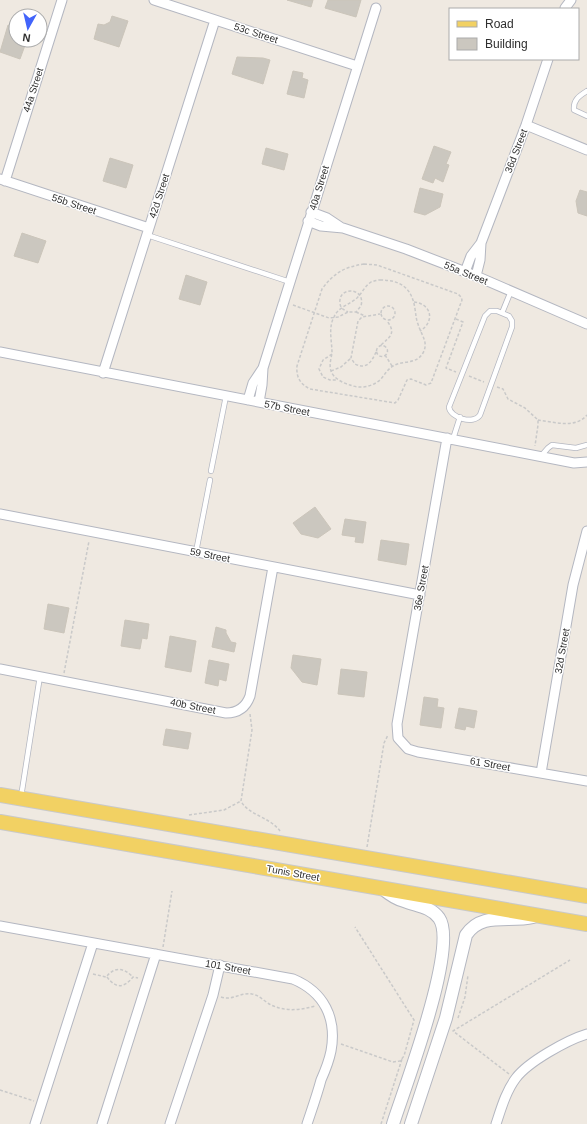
<svg xmlns="http://www.w3.org/2000/svg" width="587" height="1124" viewBox="0 0 587 1124" font-family="Arial,sans-serif">
<style>
.building{fill:#cbc7bf;stroke:#cbc5ba}
.lines{fill:none;stroke-linecap:round;stroke-linejoin:round}
.lane-casing{stroke:#b4b7c1;stroke-width:6}
.street-casing{stroke:#b4b7c1;stroke-width:11}
.secondary-casing{stroke:#b4b7c1;stroke-width:14}
.primary-casing{stroke:#c9c9c9;stroke-width:16}
.path{stroke:#c9c9c9;stroke-width:1.5;stroke-dasharray:3 2;stroke-linecap:butt}
.lane{stroke:#fff;stroke-width:4.5}
.street{stroke:#fff;stroke-width:9}
.secondary{stroke:#fff;stroke-width:12}
.primary{stroke:#f2d163;stroke-width:14}
.labels{text-anchor:middle;dominant-baseline:central;stroke-width:3;stroke-linejoin:round;paint-order:stroke}
.street-label{font-size:10px;fill:#2e2e2e;stroke:#fff}
</style>
<rect width="100%" height="100%" fill="#efe9e1"/>
<path class="building" d="M287,0H313L311,7Z
M328,0H361L356,17L325,8Z
M112,16L128,21L119,47L94,39L98,24L104,25L110,22Z
M8,25L16,28V40H27L20,59L0,52Z
M237,57L263,58L270,60L263,84L232,74Z
M293,71L303,73L302,78L308,80L304,98L287,94Z
M434,146L451,152L446,164L449,165L443,182L435,178L433,183L422,179Z
M266,148L288,154L284,170L262,164Z
M110,158L133,165L126,188L103,181Z
M420,188L443,194L440,207L425,215L414,212Z
M580,190L587,192V216L578,213L576,201Z
M22,233L46,241L38,263L14,256Z
M186,275L207,282L200,305L179,299Z
M315,507L331,529L318,538L301,534L293,523Z
M345,519L366,522L363,543L355,542L356,537L342,535Z
M381,540L409,544L406,565L378,560Z
M48,604L69,608L64,633L44,629Z
M125,620L149,624L147,639L142,638L140,649L121,646Z
M216,627L226,630V633L231,642L236,643L234,652L212,647Z
M170,636L196,641L191,672L165,667Z
M293,655L321,659L317,685L302,682L291,668Z
M209,660L229,664L226,681L219,679L218,686L205,683Z
M341,669L367,672L364,697L338,694Z
M424,697L438,699L437,707L444,708L441,728L420,725Z
M459,708L477,711L474,728L466,726L465,730L455,728Z
M166,729L191,733L188,749L163,745Z"/>
<g class="lines">
<defs>
<path id="lane" d="M587,91C579,96 573,100 574,110L587,116
M147,235L290,282
M490,311H497L509,316L512,321V327L480,415C474,425 450,418 449,407L485,316Z
M502,313L511,291
M453,439L460,417
M541,456L548,448L552,445L576,448L587,445
M211,471L226,396
M196,552L210,480
M21,797L40,676"/>
<path id="street" d="M154,0L357,66
M565,8L571,0
M526,125L587,150
M0,179L149,228
M5,181L62,0
M311,212L327,218L342,228
M308,221L321,226L343,228L406,249L476,276L587,324
M465,272L471,256L481,243L526,125L548,59
M476,276L480,260L481,243
M0,352L574,463L587,462
M103,373L215,20
M248,400L253,383L263,368L376,8
M259,402L262,385L263,368
M447,438L397,724L398,738L408,749L418,752L587,781
M0,514L420,595
M0,669L226,713C238,713 246,707 250,696L273,567
M541,773L573,585L587,531
M0,926L293,979C324,992 337,1018 331,1051C329,1061 325,1071 321,1080C317,1095 312,1109 307,1124
M35,1124L93,943
M102,1124L156,954
M170,1124L213,995L220,965
M496,1124C501,1109 506,1091 516,1078C528,1062 567,1040 587,1034"/>
<path id="secondary" d="M383,889C389,894 396,899 404,901C416,906 430,906 439,918C459,946 404,1089 393,1124
M411,1124L446,1018L466,935C482,911 509,923 533,917"/>
<path id="primary" d="M0,795L587,896
M0,822L587,924"/>
</defs>
<use href="#lane" class="lane-casing"/>
<use href="#street" class="street-casing"/>
<use href="#secondary" class="secondary-casing"/>
<use href="#primary" class="primary-casing"/>
<path class="path" d="M364,264L377,265L458,294L461,297L462,300L431,383L426,385L411,379L407,380L398,400L395,403L310,389C300,384 296,377 297,366L322,289C334,273 344,267 364,264Z
M380,280C401,280 412,288 415,309C416,315 416,319 418,324C421,335 429,342 423,353C416,365 403,360 393,366C388,369 385,374 381,379C373,387 360,389 350,385C343,383 333,378 331,371C329,365 331,359 332,353C332,341 328,328 334,317C338,307 349,305 357,298C362,293 365,286 371,282C374,281 377,280 380,280Z
M414,302C432,304 435,322 420,331
M293,305L329,318L338,317L348,312H356L361,306C366,287 338,286 340,303C340,308 344,310 348,312
M381 313a7 7 0 1 1 14 0a7 7 0 1 1-14 0Z
M356,312L365,316
M456,319L463,322L446,368L456,372
M381,345C391,336 396,333 387,321
M376.5 351a5.5 5.5 0 1 1 11 0a5.5 5.5 0 1 1-11 0Z
M376,352C372,361 367,370 355,364L351,358L358,321L362,317L380,314
M332,354L323,360L319,369L323,377L330,380H337
M385,355L392,366
M331,371L341,367L351,358
M469,376L484,382
M497,387L503,389L508,399L525,408L538,420V425L535,446
M538,420C554,422 575,429 587,415
M64,673L89,541
M250,714L252,730L241,801C248,815 270,817 280,831
M189,815L224,810L241,801
M367,847L384,743L388,735
M163,947L172,891
M93,974L106,977C115,966 124,968 133,977
M107,977C116,989 124,988 133,977L138,978
M221,997C232,1001 241,992 252,994C259,995 265,1002 271,1005C286,1012 300,1010 315,1006
M458,1018L465,997L468,975
M341,1044L393,1062L400,1061L404,1056L414,1020L355,927
M509,1074L453,1031L570,960
M0,1090L34,1101
M381,1124L402,1059"/>
<use href="#lane" class="lane"/>
<use href="#street" class="street"/>
<use href="#secondary" class="secondary"/>
<use href="#primary" class="primary"/>
</g>
<g class="labels">
<g class="street-label">
<text transform="translate(256 33) rotate(18)">53c Street</text>
<text transform="translate(33 90) rotate(-72)">44a Street</text>
<text transform="translate(516 151) rotate(-69)">36d Street</text>
<text transform="translate(319 188) rotate(-73)">40a Street</text>
<text transform="translate(159 196) rotate(-72)">42d Street</text>
<text transform="translate(74 204) rotate(18)">55b Street</text>
<text transform="translate(466 273) rotate(22)">55a Street</text>
<text transform="translate(287 408) rotate(11)">57b Street</text>
<text transform="translate(210 555) rotate(11)">59 Street</text>
<text transform="translate(421 588) rotate(-80)">36e Street</text>
<text transform="translate(562 651) rotate(-80)">32d Street</text>
<text transform="translate(193 706) rotate(11)">40b Street</text>
<text transform="translate(490 764) rotate(10)">61 Street</text>
<text transform="translate(293 873) rotate(10)">Tunis Street</text>
<text transform="translate(228 967) rotate(10)">101 Street</text>
</g>
</g>
<rect x="449" y="8" width="130" height="52" fill="#ffffff" stroke="#ababab"/>
<rect x="457" y="21" width="20" height="6" fill="#f2d163" stroke="#ababab"/>
<text x="485" y="28" font-size="12" fill="#2e2e2e">Road</text>
<rect x="457" y="38" width="20" height="12" fill="#cbc7bf" stroke="#ababab"/>
<text x="485" y="48" font-size="12" fill="#2e2e2e">Building</text>
<g transform="translate(28 28) rotate(188)"><circle r="19" fill="#ffffff" stroke="#ababab"/>
<path d="M0-3L7 15L0 10L-7 15Z" fill="#4264fb"/>
<text y="-6" font-size="11" font-weight="bold" text-anchor="middle" fill="#2e2e2e">N</text>
</g>
</svg>
